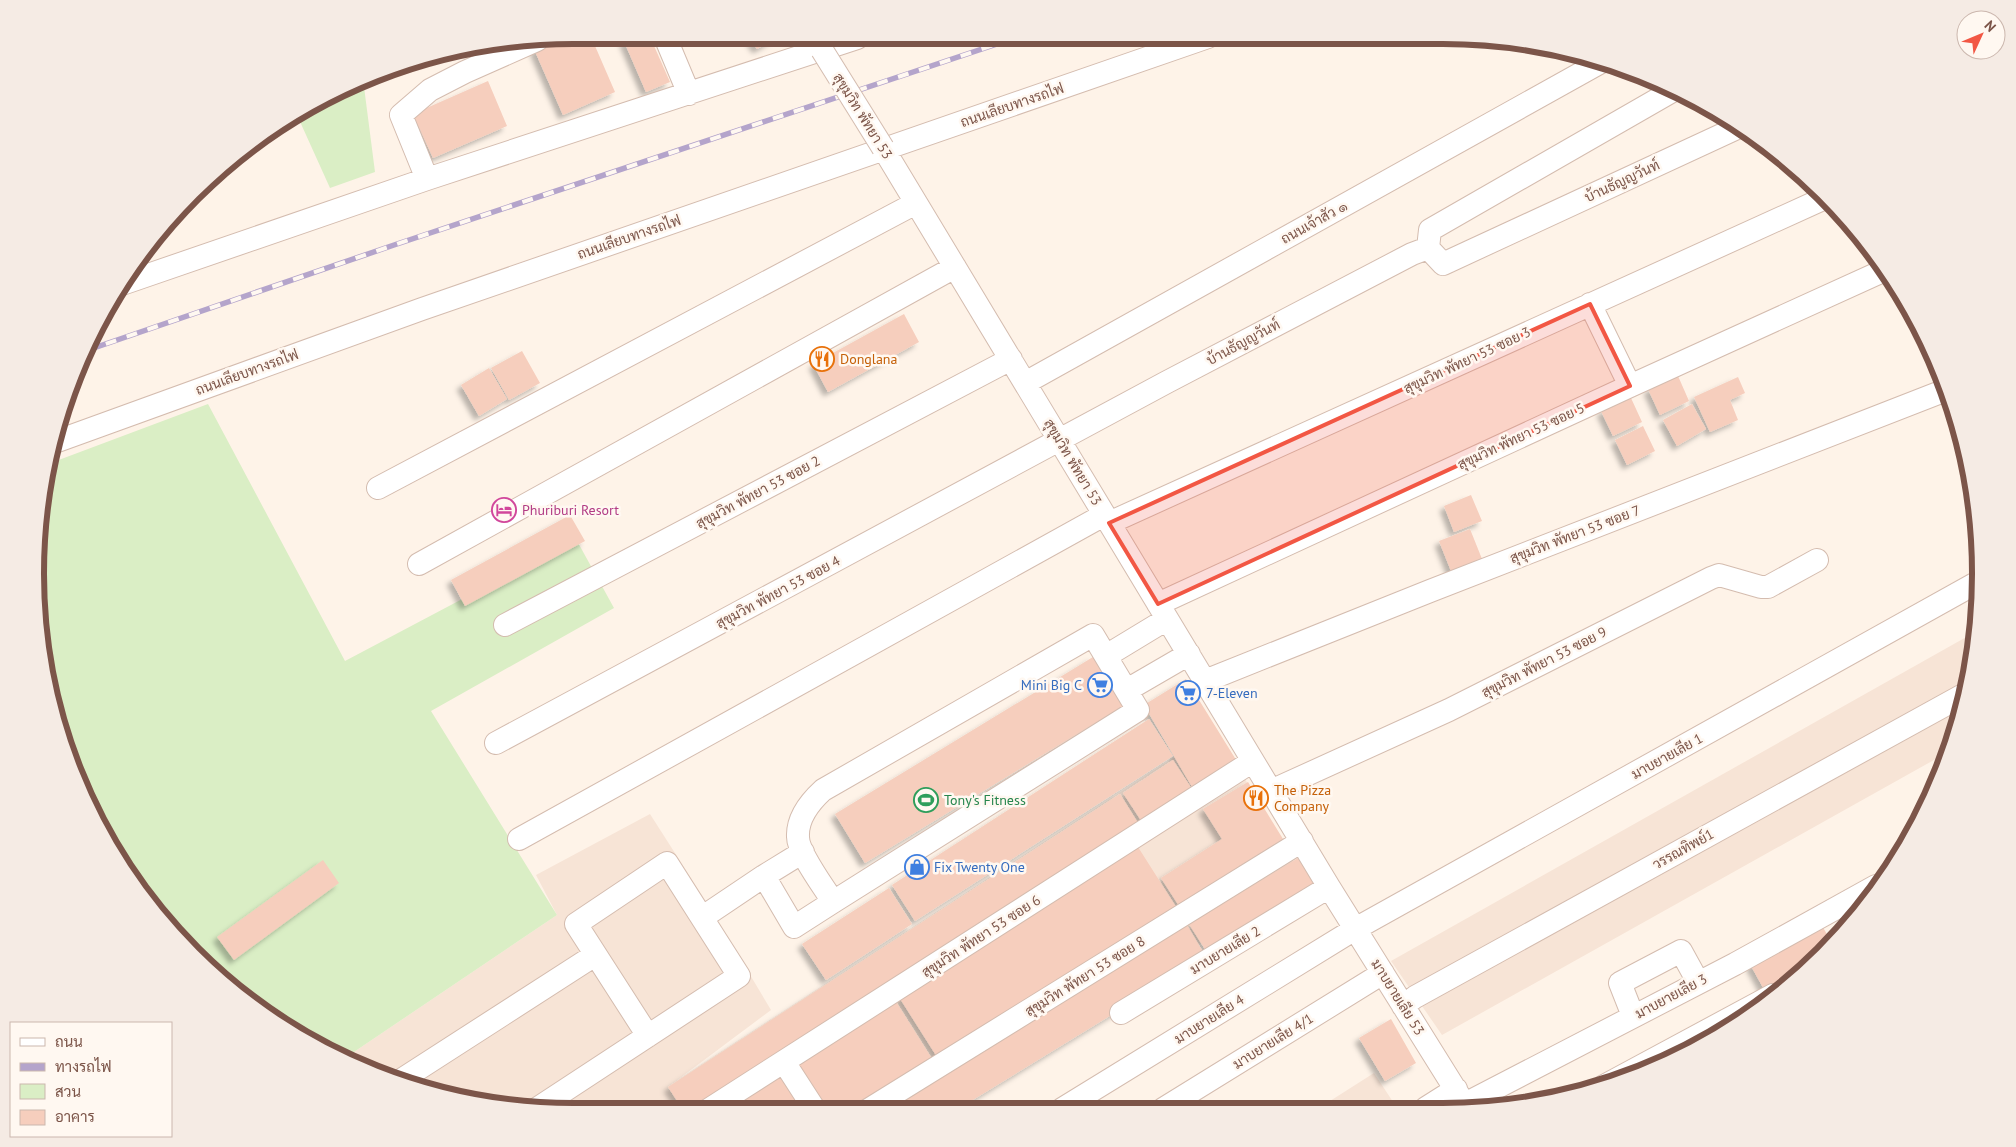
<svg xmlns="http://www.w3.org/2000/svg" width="2016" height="1147" viewBox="0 0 2016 1147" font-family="'PT Sans',Sarabun,sans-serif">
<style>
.residential{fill:#f7e4d6}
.green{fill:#daeec5}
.building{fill:#f6cebd;filter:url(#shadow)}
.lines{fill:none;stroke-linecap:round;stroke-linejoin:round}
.minor-casing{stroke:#d4bcaf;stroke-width:24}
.minor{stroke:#fff;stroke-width:22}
.rail-casing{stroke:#b4a4cb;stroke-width:5.5}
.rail{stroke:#fff8f1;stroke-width:4;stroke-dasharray:11;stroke-linecap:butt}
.minor-bridge-casing{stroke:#d4bcaf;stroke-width:24;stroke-linecap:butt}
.minor-bridge{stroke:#fff;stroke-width:22}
.marked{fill:#f25744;fill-opacity:0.2;stroke:#f25744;stroke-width:4;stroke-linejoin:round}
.labels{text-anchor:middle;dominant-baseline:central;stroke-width:5;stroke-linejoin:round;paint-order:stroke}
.street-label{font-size:14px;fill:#7c5549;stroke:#fff8f1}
.food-label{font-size:14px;fill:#c56008;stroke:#fff8f1;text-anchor:start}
.hotel-label{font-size:14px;fill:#b23c85;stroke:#fff8f1;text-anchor:start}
.shop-label{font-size:14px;fill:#366cbe;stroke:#fff8f1;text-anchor:start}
.leisure-label{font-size:14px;fill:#27864d;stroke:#fff8f1;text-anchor:start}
.rim{fill:none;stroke:#7c5549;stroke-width:6}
</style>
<defs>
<filter id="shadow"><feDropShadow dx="-4.5" dy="4.5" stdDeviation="2.5" flood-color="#0004"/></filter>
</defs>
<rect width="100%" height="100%" fill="#fef3e8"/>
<path class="residential" d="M1977,631L1976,644L1950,751L1442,1035L1391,961Z
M1216,730L1304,879L933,1109L539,1111L401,1084L345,1058L557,915L536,875L650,814L712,911L771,1010L676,1081Z
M1374,1073L1397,1108H1319Z"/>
<path class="green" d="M363,79L375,172L330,188L297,115L285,122L335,91Z
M208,404L345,661L576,539L614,608L431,711L557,915L345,1058L304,1040L219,979L177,937L148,884L139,888L107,843L76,779L45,679L36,608L40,503L48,464Z"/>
<path class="building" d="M555,39H592L615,92L563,115L534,49Z
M623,39H651L670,82L646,92Z
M750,39H775L757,49Z
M499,40L472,53L470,47L491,42Z
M488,81L507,126L433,158L413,114Z
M904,314L919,342L828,392L813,364Z
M522,351L540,383L509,400L491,368Z
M489,368L507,399L479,416L461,385Z
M1678,376L1689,401L1660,415L1648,389Z
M1738,377L1745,393L1730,400L1738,420L1710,432L1694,397Z
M1631,398L1642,422L1613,436L1601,411Z
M1692,404L1706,429L1677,446L1663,420Z
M1643,426L1655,451L1627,465L1615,440Z
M1471,495L1482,521L1454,532L1444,506Z
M570,515L585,541L465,606L451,580Z
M1470,529L1484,564L1453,576L1439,541Z
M1093,657L1123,706L865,863L835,814Z
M1186,679L1238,763L1195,792L1144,705Z
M1149,719L1173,756L915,921L892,885Z
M1173,760L1192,789L1142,822L1123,793Z
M1248,782L1283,839L1239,866L1242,870L1181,909L1161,878L1222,839L1203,809Z
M1120,794L1138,823L694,1110H683L668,1087Z
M1138,847L1178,910L939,1060L899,997Z
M1298,858L1317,888L1208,954L1189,924Z
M323,860L339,883L234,960L217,937Z
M889,888L912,924L826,980L802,944Z
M1821,924L1832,943L1823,954L1796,977L1766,993L1750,964Z
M1187,925L1206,957L958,1109L886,1110Z
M895,1000L934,1062L858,1110H824L795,1063Z
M1391,1019L1416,1063L1385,1081L1359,1038Z
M781,1072L805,1110H721Z"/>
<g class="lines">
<defs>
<path id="minor" d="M666,39L689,94
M883,148L1329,887L1467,1108
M427,179L401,115L430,90L465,72L537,40
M1428,248L1443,264L1739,127
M1428,248L1430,230L1674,90
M119,285L427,179L857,38
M1590,304L1630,386
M1025,383L1603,61
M52,443L422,309L1208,37
M378,488L916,203
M1109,523L1825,198
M419,564L955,267
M1158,604L1630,386L1885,270
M505,625L1011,359
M1106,656L1167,619
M1205,681L1430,591L1946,390
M1127,690L1189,654
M496,743L1167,382L1412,254L1428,248
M1271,791L1449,710L1711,578L1719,575L1761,587H1768L1817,560
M519,839L1104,515
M803,852L764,876L794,927L833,902L1138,710L1093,635L823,790C811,801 797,818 798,837C798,853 824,887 833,902
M703,917L764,876
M1403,1006L1415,997L1965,694
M1121,1013L1329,887
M1633,1016L1620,983L1681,951L1698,982
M784,1062L815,1110
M398,1082L595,955
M1604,1086L1773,995
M1465,1104L1735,964L1876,886
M1426,1108L1456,1089
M1062,1109L1355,929L1978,582
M1163,1109L1383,973
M535,1110L739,976L667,863L576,924L648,1036
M708,1110L1253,761
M868,1110L1302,841"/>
</defs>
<use href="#minor" class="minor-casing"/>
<use href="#minor" class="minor"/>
<defs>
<path id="rail" d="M85,351L394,245L1015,38"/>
</defs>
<use href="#rail" class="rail-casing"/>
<use href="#rail" class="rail"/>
<defs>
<path id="minor-bridge" d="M822,50L883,148"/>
</defs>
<use href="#minor-bridge" class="minor-bridge-casing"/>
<use href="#minor-bridge" class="minor-bridge"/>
</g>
<path class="marked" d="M1590,304L1630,386L1158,604L1109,523Z"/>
<defs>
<symbol id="restaurant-ring" viewBox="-11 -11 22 22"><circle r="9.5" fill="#fff8f1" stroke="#e8710a" stroke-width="1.5"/><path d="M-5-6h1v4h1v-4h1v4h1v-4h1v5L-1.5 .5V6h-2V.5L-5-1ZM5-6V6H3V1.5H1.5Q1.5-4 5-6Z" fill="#e8710a"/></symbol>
<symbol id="hotel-ring" viewBox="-11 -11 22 22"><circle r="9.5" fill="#fff8f1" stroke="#d1479c" stroke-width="1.5"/><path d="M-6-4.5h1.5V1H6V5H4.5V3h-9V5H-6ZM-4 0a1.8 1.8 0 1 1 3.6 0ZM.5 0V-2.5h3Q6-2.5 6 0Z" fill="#d1479c"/></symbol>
<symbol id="supermarket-ring" viewBox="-11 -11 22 22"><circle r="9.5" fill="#fff8f1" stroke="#3f7fe0" stroke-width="1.5"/><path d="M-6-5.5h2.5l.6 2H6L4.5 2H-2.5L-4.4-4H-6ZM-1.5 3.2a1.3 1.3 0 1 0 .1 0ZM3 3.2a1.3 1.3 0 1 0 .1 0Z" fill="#3f7fe0"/></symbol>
<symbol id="stadium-ring" viewBox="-11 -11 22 22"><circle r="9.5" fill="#fff8f1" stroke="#2e9e5b" stroke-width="1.5"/><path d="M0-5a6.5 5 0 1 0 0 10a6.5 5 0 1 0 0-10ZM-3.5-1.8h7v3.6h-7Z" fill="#2e9e5b"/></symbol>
<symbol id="shop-ring" viewBox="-11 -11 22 22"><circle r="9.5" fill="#fff8f1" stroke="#3f7fe0" stroke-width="1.5"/><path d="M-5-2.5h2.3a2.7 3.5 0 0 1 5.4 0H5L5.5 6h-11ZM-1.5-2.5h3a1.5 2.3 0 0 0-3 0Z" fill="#3f7fe0"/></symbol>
</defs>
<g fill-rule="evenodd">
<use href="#restaurant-ring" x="808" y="345" width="28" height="28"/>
<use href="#hotel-ring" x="490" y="496" width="28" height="28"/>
<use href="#supermarket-ring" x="1086" y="671" width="28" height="28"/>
<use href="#supermarket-ring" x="1174" y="679" width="28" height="28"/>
<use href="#restaurant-ring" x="1242" y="784" width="28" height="28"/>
<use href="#stadium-ring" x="912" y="786" width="28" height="28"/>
<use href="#shop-ring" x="903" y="853" width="28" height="28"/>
</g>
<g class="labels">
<g class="street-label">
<text transform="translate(1012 105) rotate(-19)">ถนนเลียบทางรถไฟ</text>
<text transform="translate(863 116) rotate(58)">สุขุมวิท พัทยา 53</text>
<text transform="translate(1622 181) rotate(-25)">บ้านธัญญวันท์</text>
<text transform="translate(1314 222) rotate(-29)">ถนนเจ้าสัว ๑</text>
<text transform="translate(629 237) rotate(-19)">ถนนเลียบทางรถไฟ</text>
<text transform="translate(1243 342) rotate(-28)">บ้านธัญญวันท์</text>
<text transform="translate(1467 360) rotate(-25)">สุขุมวิท พัทยา 53 ซอย 3</text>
<text transform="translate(247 372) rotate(-20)">ถนนเลียบทางรถไฟ</text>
<text transform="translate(1521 436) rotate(-25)">สุขุมวิท พัทยา 53 ซอย 5</text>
<text transform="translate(1073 462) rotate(59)">สุขุมวิท พัทยา 53</text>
<text transform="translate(758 492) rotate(-28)">สุขุมวิท พัทยา 53 ซอย 2</text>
<text transform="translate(1575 534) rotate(-21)">สุขุมวิท พัทยา 53 ซอย 7</text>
<text transform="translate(778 592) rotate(-28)">สุขุมวิท พัทยา 53 ซอย 4</text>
<text transform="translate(1544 662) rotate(-27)">สุขุมวิท พัทยา 53 ซอย 9</text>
<text transform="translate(1667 756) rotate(-29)">มาบยายเลีย 1</text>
<text transform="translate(1683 849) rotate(-29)">วรรณทิพย์1</text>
<text transform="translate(981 936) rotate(-33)">สุขุมวิท พัทยา 53 ซอย 6</text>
<text transform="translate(1225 950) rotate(-31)">มาบยายเลีย 2</text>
<text transform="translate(1085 976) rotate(-32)">สุขุมวิท พัทยา 53 ซอย 8</text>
<text transform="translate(1671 996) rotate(-28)">มาบยายเลีย 3</text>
<text transform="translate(1398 997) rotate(58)">มาบยายเลีย 53</text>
<text transform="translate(1209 1019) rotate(-32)">มาบยายเลีย 4</text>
<text transform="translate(1273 1041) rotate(-32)">มาบยายเลีย 4/1</text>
</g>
<g class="food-label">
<text x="840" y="359">Donglana</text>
<text x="1274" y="790">The Pizza<tspan x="1274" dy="16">Company</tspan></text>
</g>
<g class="hotel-label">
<text x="522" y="510">Phuriburi Resort</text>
</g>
<g class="shop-label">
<text x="1082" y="685" text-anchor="end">Mini Big C</text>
<text x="1206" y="693">7-Eleven</text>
<text x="934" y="867">Fix Twenty One</text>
</g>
<g class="leisure-label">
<text x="944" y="800">Tony's Fitness</text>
</g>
</g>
<path d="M0 0H2016V1147H0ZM573 44H1443A529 529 0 0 1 1972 573V574A529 529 0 0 1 1443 1103H573A529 529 0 0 1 44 574V573A529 529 0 0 1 573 44Z" fill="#f5ebe4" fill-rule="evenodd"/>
<path class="rim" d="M573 44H1443A529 529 0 0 1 1972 573V574A529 529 0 0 1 1443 1103H573A529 529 0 0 1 44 574V573A529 529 0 0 1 573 44Z"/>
<rect x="10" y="1022" width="162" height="115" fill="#fff8f1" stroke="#cbb7ae"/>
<rect x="20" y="1038" width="25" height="8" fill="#ffffff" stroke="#cbb7ae"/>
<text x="55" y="1047" font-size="15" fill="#7c5549">ถนน</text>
<rect x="20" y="1063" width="25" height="8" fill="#b4a4cb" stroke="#cbb7ae"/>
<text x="55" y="1072" font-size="15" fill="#7c5549">ทางรถไฟ</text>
<rect x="20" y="1084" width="25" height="15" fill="#daeec5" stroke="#cbb7ae"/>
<text x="55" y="1097" font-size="15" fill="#7c5549">สวน</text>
<rect x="20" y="1110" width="25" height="15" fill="#f6cebd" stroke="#cbb7ae"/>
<text x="55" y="1122" font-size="15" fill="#7c5549">อาคาร</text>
<g transform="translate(1981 35) rotate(46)"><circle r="24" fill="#fff8f1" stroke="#cbb7ae"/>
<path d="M0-4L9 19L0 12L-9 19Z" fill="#f25744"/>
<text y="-8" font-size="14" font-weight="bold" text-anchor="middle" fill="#7c5549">N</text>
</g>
</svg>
